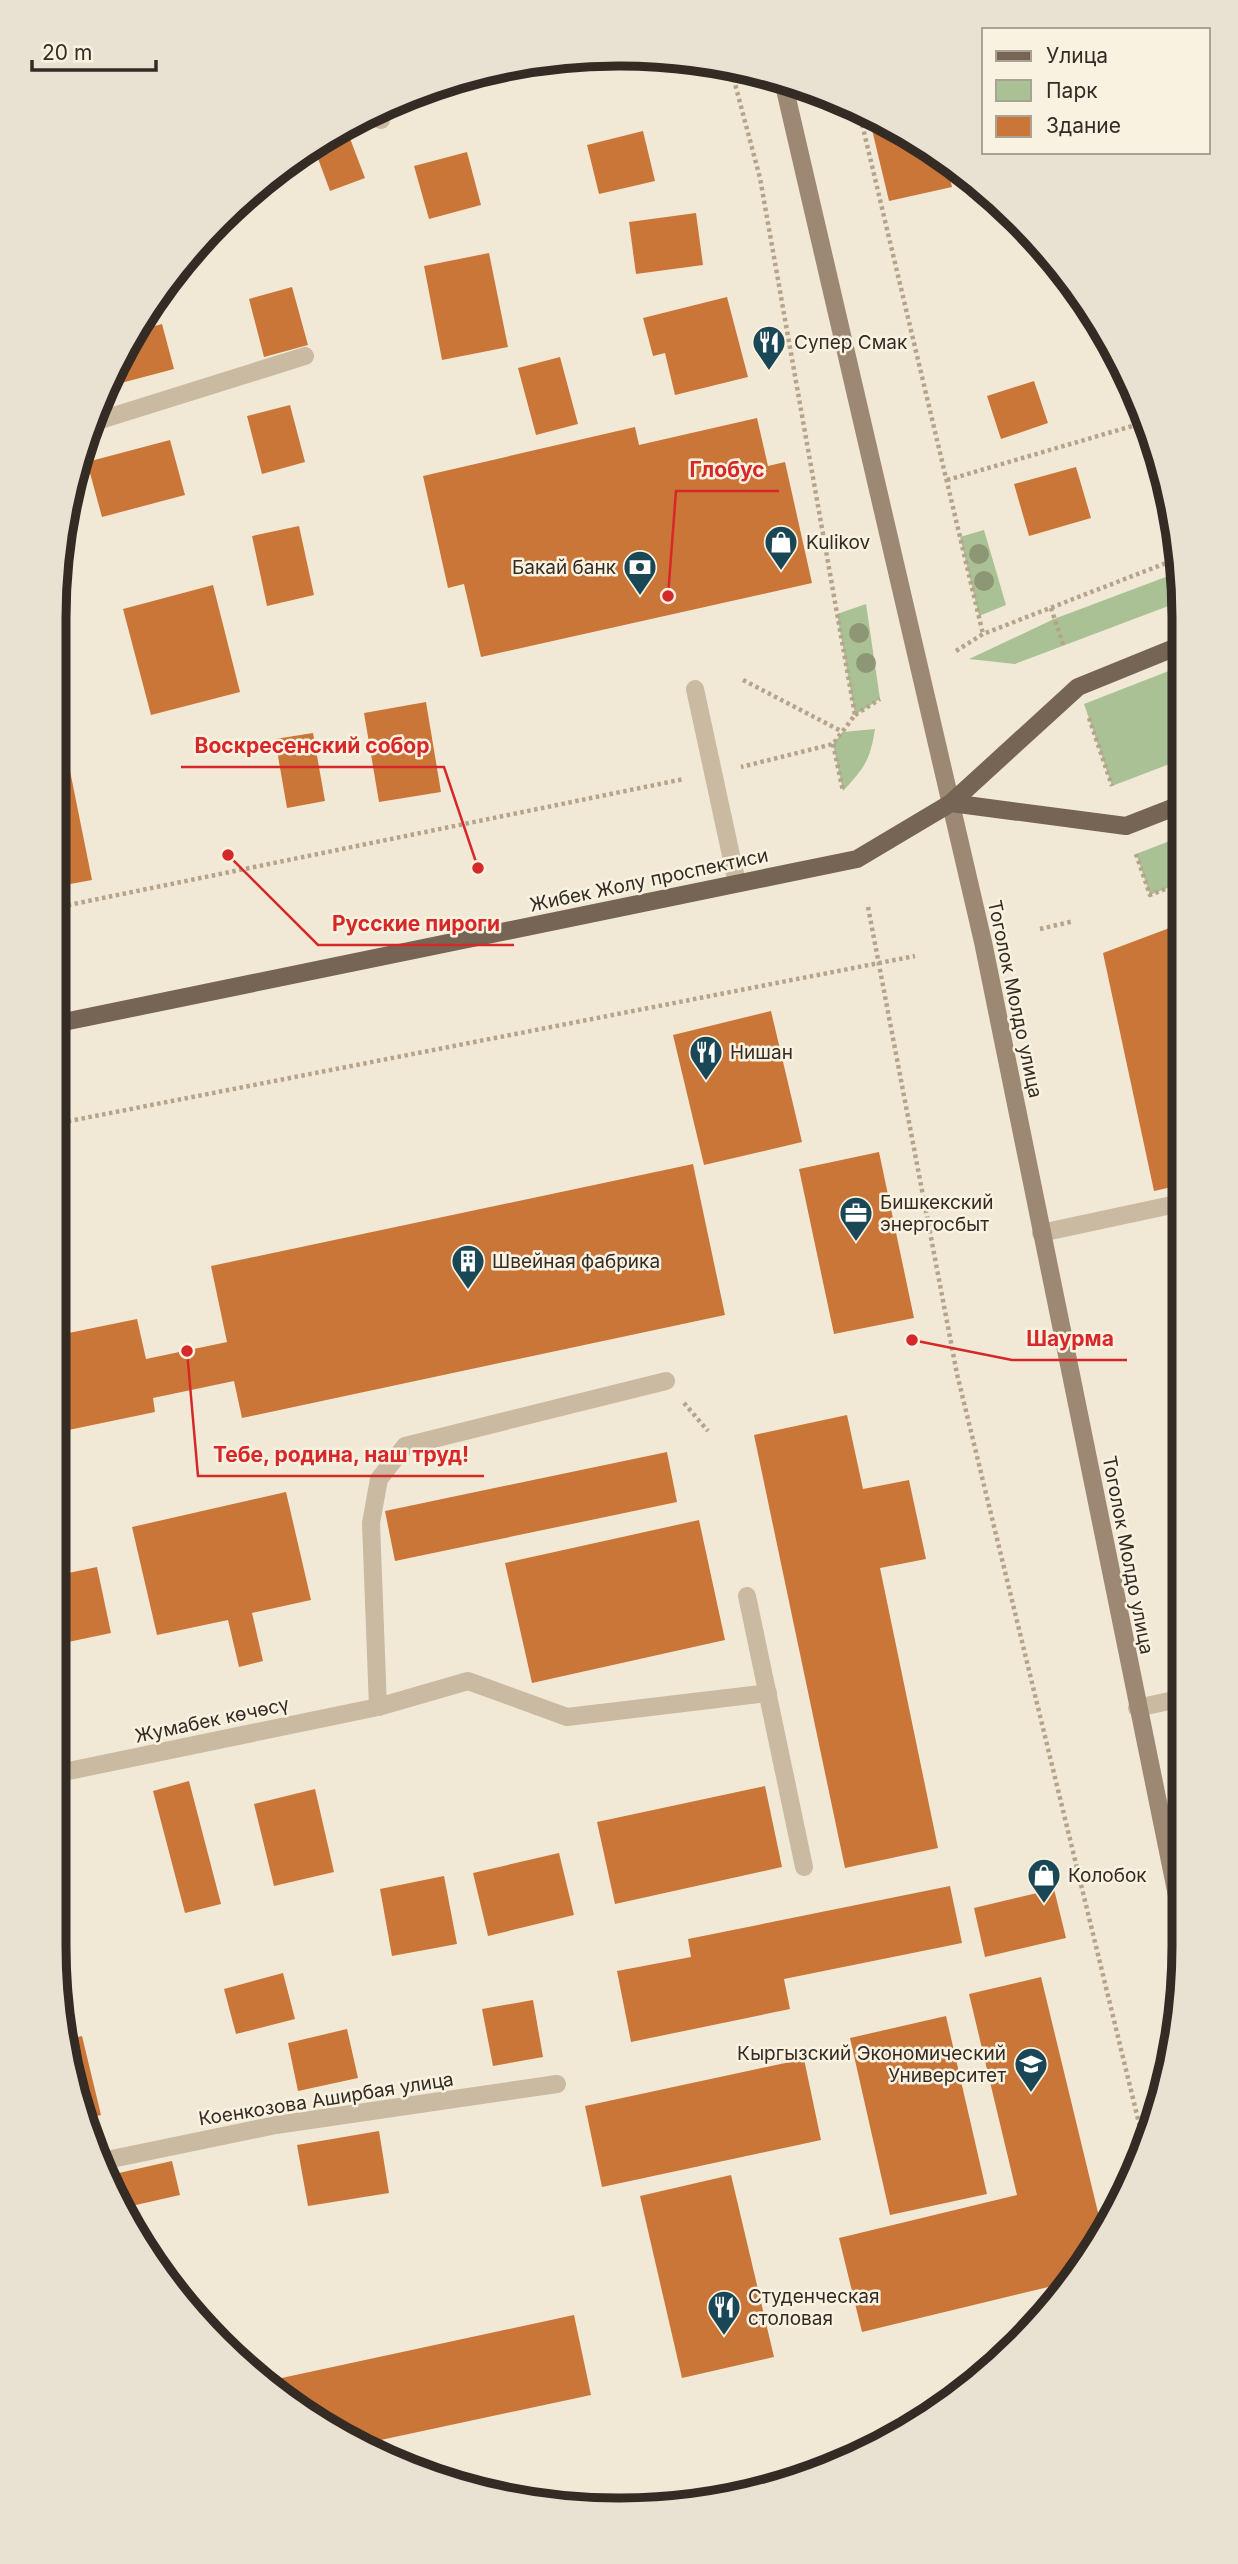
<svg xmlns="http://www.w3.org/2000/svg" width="1238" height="2564" viewBox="0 0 1238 2564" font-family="Inter,sans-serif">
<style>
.green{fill:#aac095}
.building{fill:#cb7639}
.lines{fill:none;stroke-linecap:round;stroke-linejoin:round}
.path{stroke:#b5a48b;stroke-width:4.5;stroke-dasharray:3.5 3.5;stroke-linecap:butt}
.lane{stroke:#c9baa1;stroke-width:18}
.street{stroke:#c9baa1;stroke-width:18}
.secondary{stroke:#9d8973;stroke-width:18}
.primary{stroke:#766554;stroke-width:18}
.tree{fill:#8d9675}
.labels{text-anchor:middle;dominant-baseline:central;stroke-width:5;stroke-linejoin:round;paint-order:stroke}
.poi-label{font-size:19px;fill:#332b24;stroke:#f9f2e1;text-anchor:start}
.street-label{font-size:19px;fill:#332b24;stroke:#f9f2e1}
.rim{fill:none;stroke:#332b24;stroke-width:9}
.leader{fill:none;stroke:#d62828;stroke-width:2.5}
.callout-dot{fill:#d62828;stroke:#f9f2e1;stroke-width:2.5}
.callout-label{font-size:21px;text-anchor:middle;font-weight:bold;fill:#d62828;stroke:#f9f2e1;stroke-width:5;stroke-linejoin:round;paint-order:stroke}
</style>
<rect width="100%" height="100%" fill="#f1e9d5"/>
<path class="green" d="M984,530L1006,605L979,616L960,537Z
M1179,572V602L1015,664L969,659L1054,619Z
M866,604L880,699L855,715L837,614Z
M1179,667L1180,760L1112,786L1084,704Z
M875,729C870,761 864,768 843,791L833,744L843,732Z
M1180,837V883L1150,895L1136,854Z"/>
<path class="building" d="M619,54L653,58L615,67L612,55Z
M869,117L946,161L952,187L889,201Z
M346,128L365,178L330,191L313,145Z
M643,131L655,181L599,194L587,145Z
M467,152L481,205L429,219L414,166Z
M696,213L703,265L636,274L629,222Z
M489,253L508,347L442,360L424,266Z
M292,287L308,345L264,357L249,299Z
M727,297L748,377L675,395L665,353L653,356L643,318Z
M162,324L174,369L106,387L136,331Z
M560,357L578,424L536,435L518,368Z
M1034,381L1048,423L1001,439L987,396Z
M290,405L305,462L262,474L247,416Z
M757,418L768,466L785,462L812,583L481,657L464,584L448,588L423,476L635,427L639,445Z
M170,440L185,495L102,517L87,462Z
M1076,467L1091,518L1029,536L1014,484Z
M299,526L314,595L267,606L252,536Z
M213,585L240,692L151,715L123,609Z
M426,702L441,792L379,802L364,713Z
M313,733L325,801L287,808L275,739Z
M65,746L92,880L54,887V748Z
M1180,924L1181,1185L1154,1191L1103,953Z
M771,1011L802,1142L704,1165L673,1035Z
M879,1152L914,1318L834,1334L799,1169Z
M693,1164L725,1315L242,1418L234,1381L153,1398L155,1412L54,1433V1336L137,1319L146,1359L227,1342L211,1266Z
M1181,1235V1284H1180L1171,1238Z
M847,1415L863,1489L909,1480L926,1559L880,1568L938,1848L845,1868L754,1435Z
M667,1452L677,1502L395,1561L385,1511Z
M286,1492L311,1600L252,1613L263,1661L239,1667L228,1620L157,1635L132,1527Z
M699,1520L725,1640L532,1683L505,1563Z
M97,1567L111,1633L54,1645V1576Z
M189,1781L221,1904L185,1913L153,1791Z
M765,1786L782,1867L615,1904L597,1822Z
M315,1789L334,1872L274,1886L254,1804Z
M559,1853L574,1915L488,1936L473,1873Z
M444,1876L457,1944L392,1956L380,1889Z
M950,1886L962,1943L784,1979L790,2009L631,2042L617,1971L691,1957L688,1939Z
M1054,1889L1066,1938L985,1957L974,1908Z
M283,1973L295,2019L236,2034L224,1989Z
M1041,1977L1103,2233L1089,2258L1069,2282L862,2332L839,2238L1017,2195L969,1994Z
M533,2000L543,2057L493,2066L482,2009Z
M946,2016L987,2194L890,2215L850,2038Z
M347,2029L358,2078L298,2091L288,2043Z
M82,2036L101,2115L83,2119L70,2039Z
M804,2059L821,2140L602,2187L585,2106Z
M379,2131L389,2193L308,2206L297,2145Z
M172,2161L180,2195L127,2207L110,2175Z
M731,2175L774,2357L682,2378L640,2196Z
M574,2315L591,2395L362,2444L336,2434L263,2382Z"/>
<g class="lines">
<path class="path" d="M730,65L760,178L855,715L833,744L741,767
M859,111L983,634
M947,480L1146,422
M1051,608L1064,647
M956,651L983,634L1179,558
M743,680L843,732
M855,715L880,699
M1089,718L1112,786
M833,744L843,791
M1136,854L1150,895L1180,883
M868,907L957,1374L1145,2148
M54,908L684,779
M1040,929L1074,921
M54,1124L915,956
M684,1403L708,1431"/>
<path class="lane" d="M380,110L381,120
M695,689L737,883
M1041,1233L1181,1203
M666,1381L405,1446L379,1479L371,1523L378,1707L468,1681L567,1717L768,1693
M747,1596L804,1867
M1137,1708L1183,1698
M102,2161L276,2125L557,2084"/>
<path class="street" d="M91,423L305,356
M54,1774L378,1707"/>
<path class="secondary" d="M783,81L983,942L1184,1930
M679,2504L714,2498"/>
<path class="primary" d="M951,803L1126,826L1180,805
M54,1024L857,859L951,803L1078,687L1179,646"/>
</g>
<g class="tree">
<circle cx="979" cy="554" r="10"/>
<circle cx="984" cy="581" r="10"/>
<circle cx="859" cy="633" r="10"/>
<circle cx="866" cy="663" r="10"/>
</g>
<defs>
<symbol id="restaurant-pin" viewBox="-11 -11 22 30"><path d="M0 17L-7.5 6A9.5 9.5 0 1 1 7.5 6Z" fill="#194756" stroke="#f9f2e1"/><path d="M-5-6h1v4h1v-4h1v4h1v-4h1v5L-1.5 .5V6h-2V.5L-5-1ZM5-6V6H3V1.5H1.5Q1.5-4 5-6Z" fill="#fff"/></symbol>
<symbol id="shop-pin" viewBox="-11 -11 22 30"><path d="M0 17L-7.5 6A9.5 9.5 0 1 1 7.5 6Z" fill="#194756" stroke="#f9f2e1"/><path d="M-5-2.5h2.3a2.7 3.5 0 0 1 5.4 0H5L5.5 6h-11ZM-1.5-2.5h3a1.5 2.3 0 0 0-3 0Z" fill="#fff"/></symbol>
<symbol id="bank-pin" viewBox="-11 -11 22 30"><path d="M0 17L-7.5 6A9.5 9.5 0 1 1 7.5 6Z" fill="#194756" stroke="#f9f2e1"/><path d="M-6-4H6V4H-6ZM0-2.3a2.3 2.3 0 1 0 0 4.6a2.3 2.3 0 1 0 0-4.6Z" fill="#fff"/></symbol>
<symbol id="office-pin" viewBox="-11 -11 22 30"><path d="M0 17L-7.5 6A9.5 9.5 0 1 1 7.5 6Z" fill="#194756" stroke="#f9f2e1"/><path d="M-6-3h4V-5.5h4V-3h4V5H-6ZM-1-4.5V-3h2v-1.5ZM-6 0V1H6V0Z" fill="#fff"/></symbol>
<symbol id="building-pin" viewBox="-11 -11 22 30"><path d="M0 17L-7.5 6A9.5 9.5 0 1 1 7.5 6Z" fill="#194756" stroke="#f9f2e1"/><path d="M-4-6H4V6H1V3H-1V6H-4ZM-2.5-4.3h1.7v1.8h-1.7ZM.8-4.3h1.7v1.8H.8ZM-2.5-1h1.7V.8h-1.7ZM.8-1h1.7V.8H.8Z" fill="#fff"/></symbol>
<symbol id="university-pin" viewBox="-11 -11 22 30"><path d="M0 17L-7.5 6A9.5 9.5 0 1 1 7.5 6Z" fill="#194756" stroke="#f9f2e1"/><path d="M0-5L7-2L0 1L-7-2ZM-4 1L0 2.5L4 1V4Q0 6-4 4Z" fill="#fff"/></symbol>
</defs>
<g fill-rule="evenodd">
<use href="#restaurant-pin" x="750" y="323" width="38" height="52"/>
<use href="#shop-pin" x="762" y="523" width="38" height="52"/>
<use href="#bank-pin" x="621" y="548" width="38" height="52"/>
<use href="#restaurant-pin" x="687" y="1033" width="38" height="52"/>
<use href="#office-pin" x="837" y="1194" width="38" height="52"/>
<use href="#building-pin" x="449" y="1242" width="38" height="52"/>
<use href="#shop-pin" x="1025" y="1856" width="38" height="52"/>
<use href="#university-pin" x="1012" y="2045" width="38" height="52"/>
<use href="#restaurant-pin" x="705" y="2288" width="38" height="52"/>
</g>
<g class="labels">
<g class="poi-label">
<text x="794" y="342">Супер Смак</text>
<text x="806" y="542">Kulikov</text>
<text x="616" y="567" text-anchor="end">Бакай банк</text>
<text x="730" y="1052">Нишан</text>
<text x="880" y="1202">Бишкекский<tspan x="880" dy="22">энергосбыт</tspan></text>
<text x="492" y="1261">Швейная фабрика</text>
<text x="1068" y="1875">Колобок</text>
<text x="1006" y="2053" text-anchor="end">Кыргызский Экономический<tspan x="1006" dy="22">Университет</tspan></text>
<text x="748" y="2296">Студенческая<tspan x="748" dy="22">столовая</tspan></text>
</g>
<g class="street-label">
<text transform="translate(649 880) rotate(-12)">Жибек Жолу проспектиси</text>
<text transform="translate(1015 999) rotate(78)">Тоголок Молдо улица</text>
<text transform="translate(1128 1555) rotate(79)">Тоголок Молдо улица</text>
<text transform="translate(212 1720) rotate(-12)">Жумабек көчөсү</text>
<text transform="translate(326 2099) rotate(-9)">Коенкозова Аширбая улица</text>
</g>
</g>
<path d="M0 0H1238V2564H0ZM618 66H620A552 552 0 0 1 1172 618V1946A552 552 0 0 1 620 2498H618A552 552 0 0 1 66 1946V618A552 552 0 0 1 618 66Z" fill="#e9e2d2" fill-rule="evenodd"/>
<path class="rim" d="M618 66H620A552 552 0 0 1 1172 618V1946A552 552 0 0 1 620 2498H618A552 552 0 0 1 66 1946V618A552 552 0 0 1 618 66Z"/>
<path class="leader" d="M668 596L676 491H779M478 868L444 767H181M228 855L318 945H514M912 1340L1012 1360H1127M187 1351L198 1476H484"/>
<g class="callout-dot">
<circle cx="668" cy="596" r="7"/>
<circle cx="478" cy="868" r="7"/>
<circle cx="228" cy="855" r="7"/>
<circle cx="912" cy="1340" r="7"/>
<circle cx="187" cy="1351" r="7"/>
</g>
<g class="callout-label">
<text x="727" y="477">Глобус</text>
<text x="312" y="753">Воскресенский собор</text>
<text x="416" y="931">Русские пироги</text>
<text x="1070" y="1346">Шаурма</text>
<text x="341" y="1462">Тебе, родина, наш труд!</text>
</g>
<rect x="982" y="28" width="228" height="126" fill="#f9f2e1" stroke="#aaa295" stroke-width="2"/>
<rect x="996" y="51" width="35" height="10" fill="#766554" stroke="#aaa295" stroke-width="2"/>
<text x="1046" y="63" font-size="21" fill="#332b24">Улица</text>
<rect x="996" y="80" width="35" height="21" fill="#aac095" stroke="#aaa295" stroke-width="2"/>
<text x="1046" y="98" font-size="21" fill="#332b24">Парк</text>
<rect x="996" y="116" width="35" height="21" fill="#cb7639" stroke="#aaa295" stroke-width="2"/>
<text x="1046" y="133" font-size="21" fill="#332b24">Здание</text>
<path d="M32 60v10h124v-10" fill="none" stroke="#332b24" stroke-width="3.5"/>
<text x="42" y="60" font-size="21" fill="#332b24" stroke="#f9f2e1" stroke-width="5" paint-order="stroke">20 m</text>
</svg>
